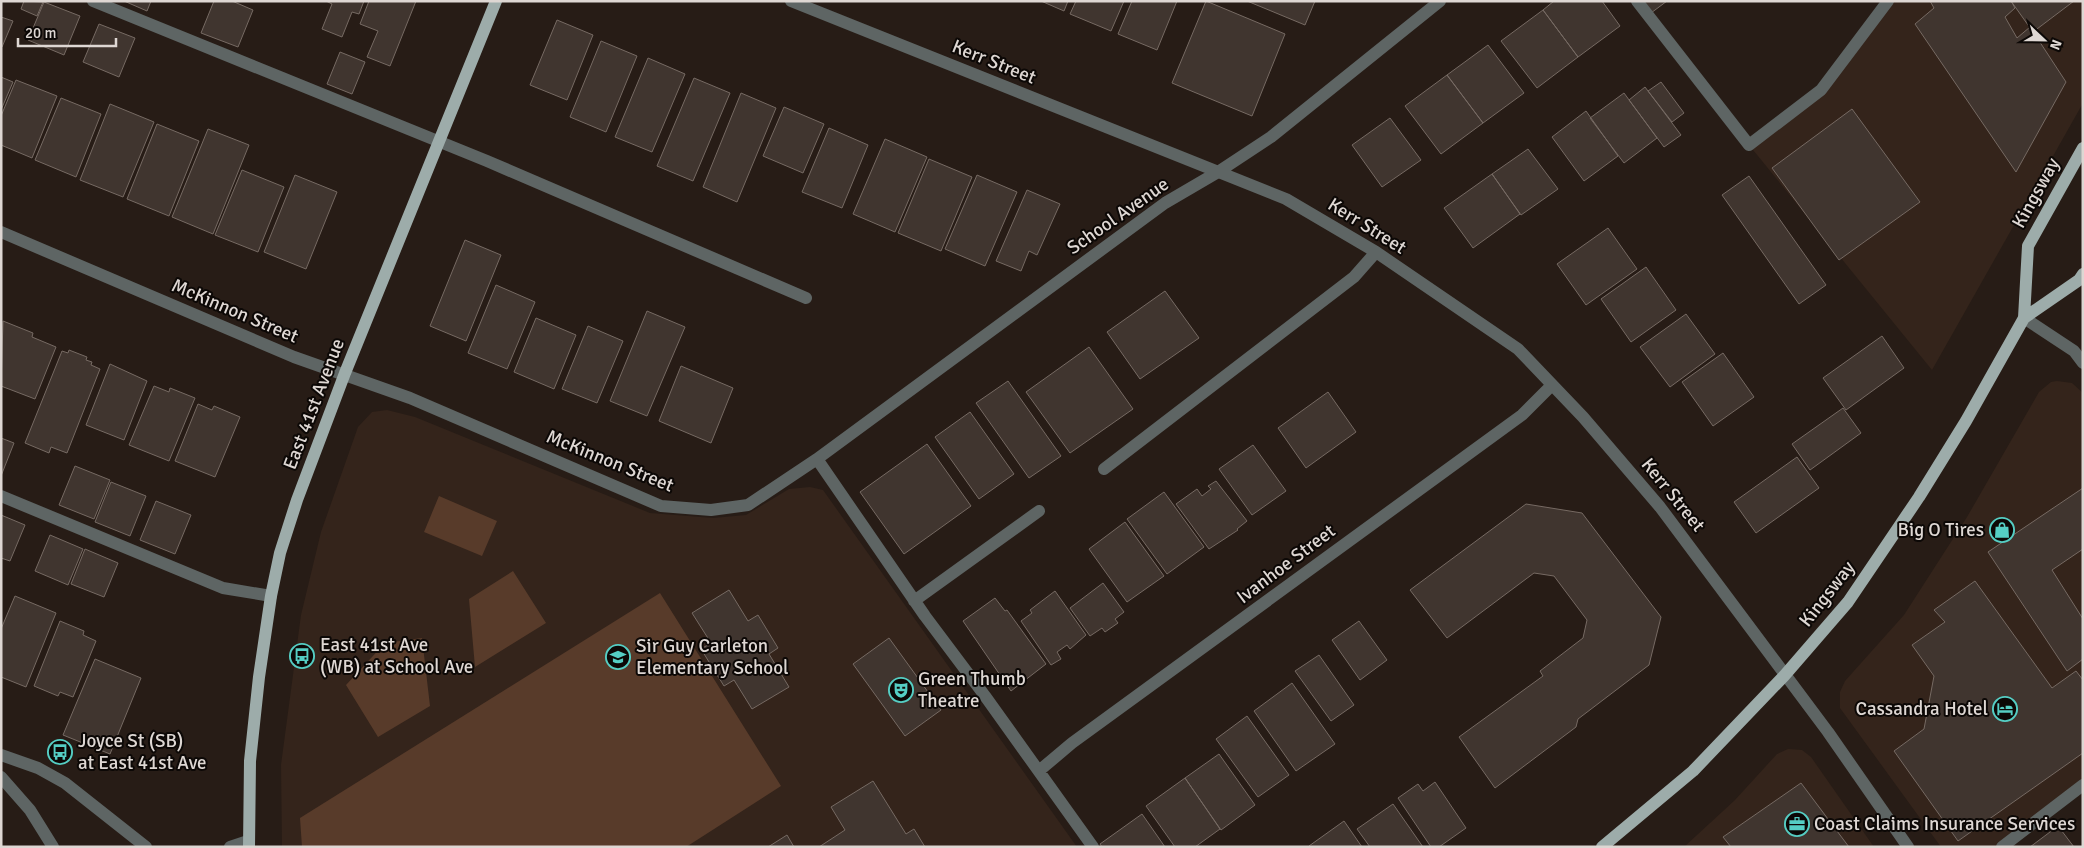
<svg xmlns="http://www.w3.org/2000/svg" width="2084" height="848" viewBox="0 0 2084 848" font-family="Signika,sans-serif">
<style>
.built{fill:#34241b}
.green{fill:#583b2a}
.building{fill:#40352f;stroke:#766a63}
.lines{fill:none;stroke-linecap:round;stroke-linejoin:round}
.minor{stroke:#5e6564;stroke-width:12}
.major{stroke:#9dacaa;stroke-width:12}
.labels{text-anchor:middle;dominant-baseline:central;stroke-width:4;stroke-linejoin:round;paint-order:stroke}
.street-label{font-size:19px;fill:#ded7d3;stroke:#0c0806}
.poi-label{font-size:19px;fill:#ded7d3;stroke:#0c0806;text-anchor:start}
</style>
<rect width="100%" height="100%" fill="#271c16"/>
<path class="built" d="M1888,1H2083V103L1932,370L1749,145L1821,90Z
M2057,381L2072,383L2083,393V785L2002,847H1941L1840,708V692L1845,681L1904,615L1967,517L2039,392L2051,382Z
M387,410L415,417L650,513L713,518L746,515L789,489L810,487L823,490L1077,847H282L281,765L301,615L321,532L358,427L372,412Z
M1788,749L1802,750L1811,757L1874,847H1684L1735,800L1777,754Z"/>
<path class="green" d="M439,496L497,521L482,556L424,532Z
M513,571L546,623L475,667L469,599Z
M660,593L781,786L686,847H302L300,818Z
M422,638L430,706L378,737L346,685L385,643Z"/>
<path class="building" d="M24,1L43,2L37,16L21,9Z
M124,1H151L147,11Z
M214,1H232L253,10L238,47L201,33Z
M326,1H364L359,14L352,12L342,37L322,29L332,4Z
M369,1H416L390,66L367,57L378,31L360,24Z
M1041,1H1068L1064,11Z
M1076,1H1124L1111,31L1070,14Z
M1132,1H1177L1157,50L1118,34Z
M1206,1L1285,34L1252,116L1172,83Z
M1247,1H1315L1305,25Z
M1554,1H1602L1620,26L1578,57L1543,10Z
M1643,1H1667L1651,13Z
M1930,1H2011L2015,8L2005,17L2017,38L2030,27L2066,82L2016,172L1915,24L1934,8Z
M2011,1H2074L2033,32Z
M44,2L80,16L64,55L28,40Z
M1543,10L1578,57L1537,88L1501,41Z
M1,17L13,21L2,47H1Z
M557,20L593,35L567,100L530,85Z
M99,24L135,38L119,77L83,62Z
M601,41L637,56L606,132L570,117Z
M1488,45L1524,93L1483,123L1447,75Z
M340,52L365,62L352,94L327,84Z
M648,58L685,74L652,152L615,137Z
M1447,75L1483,123L1441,154L1405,106Z
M1,77L13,82L1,110Z
M694,78L730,93L693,181L657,166Z
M16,80L57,96L32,158L1,145V116Z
M1661,82L1684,113L1672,122L1648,91Z
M1645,87L1681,135L1664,147L1629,100Z
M741,93L776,108L737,202L703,187Z
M1624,93L1657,138L1624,163L1590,118Z
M61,98L101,114L76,177L35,160Z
M110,104L154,122L123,197L80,180Z
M784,107L824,124L803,173L763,156Z
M1852,109L1920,202L1839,260L1772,168Z
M1586,111L1618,156L1584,181L1552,137Z
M1390,118L1421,160L1382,187L1352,145Z
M157,124L199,141L169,216L127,199Z
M829,128L868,145L842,208L802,192Z
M208,129L249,145L213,234L172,217Z
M885,139L927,157L895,232L853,214Z
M1528,149L1558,189L1521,215L1492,174Z
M929,159L972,177L941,251L898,233Z
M242,170L284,187L258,252L215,235Z
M1492,174L1520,214L1473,248L1444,208Z
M295,175L337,192L306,269L264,252Z
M977,175L1017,192L985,266L945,249Z
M1749,176L1826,285L1799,304L1722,195Z
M1027,190L1060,204L1037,255L1029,251L1021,271L996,261Z
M1608,228L1637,269L1586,305L1557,264Z
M465,240L501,255L466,341L430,326Z
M1646,267L1676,310L1631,342L1601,299Z
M496,285L535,302L507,369L468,353Z
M1165,291L1199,338L1140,379L1107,332Z
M647,311L685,327L647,416L610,401Z
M1686,314L1715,354L1670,387L1640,347Z
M536,318L576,335L554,389L514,372Z
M3,321L33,333L32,337L56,347L35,399L1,386Z
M588,326L623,341L597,403L562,389Z
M1882,336L1904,368L1846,410L1823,378Z
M1089,347L1133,409L1070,453L1026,392Z
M69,350L87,357L86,360L92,362L91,365L100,369L67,453L51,447L49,453L25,443L62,351L68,353Z
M1723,353L1754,397L1713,426L1682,382Z
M110,364L147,381L124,440L86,425Z
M681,366L733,388L711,443L659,421Z
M1008,381L1061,456L1029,478L976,403Z
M154,386L169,392L170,388L195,398L169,461L129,445Z
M1328,392L1356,432L1306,468L1278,428Z
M198,404L212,410L214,406L240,417L215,477L175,461Z
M1843,408L1861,433L1810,470L1792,444Z
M970,412L1014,474L979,499L935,437Z
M1,438L14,443L1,476Z
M927,444L971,506L904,554L860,492Z
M1253,445L1286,491L1252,515L1219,469Z
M1797,457L1819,488L1756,533L1734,502Z
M75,466L110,480L94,519L59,505Z
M1216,481L1247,521L1237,529L1238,530L1209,549L1176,504L1197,489L1202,496L1211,489L1208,486Z
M111,482L146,496L130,536L95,522Z
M2083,488V549L2052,570L2083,619V659L2067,671L1988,552Z
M1164,492L1204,547L1167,574L1127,519Z
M156,501L191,515L175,554L140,540Z
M1526,504L1582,513L1661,617L1649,665L1578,719L1576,727L1495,788L1459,737L1543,676L1540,671L1583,638L1587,620L1554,576L1534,573L1447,638L1410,590Z
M1,515L25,525L10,561L1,558Z
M1125,522L1164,576L1127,602L1089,549Z
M50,535L83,549L68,585L35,571Z
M85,549L118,563L104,597L71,584Z
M1975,581L2052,688L2076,671L2083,680V753L1958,841L1894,751L1924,729L1934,676L1912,645L1945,622L1934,610Z
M1103,583L1124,612L1115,619L1118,623L1105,632L1102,628L1090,636L1070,608Z
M729,590L748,621L758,615L778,648L769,654L789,687L752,709L734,680L724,686L701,649L711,643L692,613Z
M1055,591L1086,635L1070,649L1067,645L1057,652L1061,659L1051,665L1021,621L1032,613L1030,610Z
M15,596L56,613L26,687L1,677V629Z
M995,598L1005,611L1007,610L1046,664L1011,691L963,621Z
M60,621L84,631L83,635L96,641L73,697L60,692L58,696L34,686Z
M1359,621L1387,660L1360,680L1332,640Z
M889,638L941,710L905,736L853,664Z
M1319,655L1354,705L1331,721L1295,671Z
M95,659L141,678L110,754L63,735Z
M1292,683L1335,744L1296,771L1254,711Z
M1247,716L1289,775L1258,797L1216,739Z
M1219,754L1255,805L1221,830L1185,778Z
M1185,778L1220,829L1195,847H1175L1146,806Z
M873,781L906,834L914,829L925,847H819L845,830L831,807Z
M1435,782L1466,828L1439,847H1431L1398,798L1418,784L1423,791Z
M1801,783L1849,847H1731L1723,837Z
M1393,804L1423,847H1370L1357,829Z
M1142,814L1165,847H1102L1100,844Z
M1344,821L1362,847H1310L1309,846Z
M2058,826L2074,847H2030Z
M787,835L794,847H768Z"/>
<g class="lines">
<path class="minor" d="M93,1L487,161L806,298
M791,1L1286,199L1376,252L1518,349L1583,417L1660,507L1828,732L1908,847
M1637,1L1749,145L1821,90L1888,1
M1,232L294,357L410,398L661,506L711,510L748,505L817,459L1165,203L1218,172L1271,137L1440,1
M2024,318L2074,351L2083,363
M817,459L925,616L985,696L1093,847
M1104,469L1354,277L1376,252
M1,496L223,588L271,596
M914,601L1039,511
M1,755L38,768L65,783L146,847
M1040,770L1072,743L1522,415L1552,385
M1,777L30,810L53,847
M230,847L248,841
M2002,847L2083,785"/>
<path class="major" d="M2024,318L2079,280L2083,274
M249,847L250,761L259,677L271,596L280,553L297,500L345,373L496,1
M1602,847L1693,771L1784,676L1848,602L1919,497L1966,421L2024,318L2028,246L2083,148"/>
</g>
<defs>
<symbol id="shop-ring" viewBox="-11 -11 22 22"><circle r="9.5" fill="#0c0806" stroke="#55cec4" stroke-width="1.5"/><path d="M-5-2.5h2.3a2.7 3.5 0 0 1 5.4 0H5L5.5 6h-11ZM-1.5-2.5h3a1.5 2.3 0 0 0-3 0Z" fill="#55cec4"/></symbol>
<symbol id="bus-ring" viewBox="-11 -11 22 22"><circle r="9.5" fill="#0c0806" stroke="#55cec4" stroke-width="1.5"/><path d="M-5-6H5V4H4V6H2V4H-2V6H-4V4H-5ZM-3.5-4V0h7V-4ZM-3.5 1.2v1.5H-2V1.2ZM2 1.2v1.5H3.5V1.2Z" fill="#55cec4"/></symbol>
<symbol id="school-ring" viewBox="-11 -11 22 22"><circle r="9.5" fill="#0c0806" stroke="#55cec4" stroke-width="1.5"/><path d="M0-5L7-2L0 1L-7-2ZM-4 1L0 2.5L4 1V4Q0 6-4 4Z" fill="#55cec4"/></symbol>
<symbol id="theatre-ring" viewBox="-11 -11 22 22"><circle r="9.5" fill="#0c0806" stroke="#55cec4" stroke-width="1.5"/><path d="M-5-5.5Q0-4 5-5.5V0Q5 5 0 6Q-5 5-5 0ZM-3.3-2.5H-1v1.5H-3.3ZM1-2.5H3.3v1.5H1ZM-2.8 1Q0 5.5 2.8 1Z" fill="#55cec4"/></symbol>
<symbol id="hotel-ring" viewBox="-11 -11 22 22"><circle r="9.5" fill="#0c0806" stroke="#55cec4" stroke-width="1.5"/><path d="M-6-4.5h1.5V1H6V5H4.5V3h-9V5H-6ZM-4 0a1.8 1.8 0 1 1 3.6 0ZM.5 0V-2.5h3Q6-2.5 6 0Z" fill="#55cec4"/></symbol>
<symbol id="office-ring" viewBox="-11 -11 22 22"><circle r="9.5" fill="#0c0806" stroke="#55cec4" stroke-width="1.5"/><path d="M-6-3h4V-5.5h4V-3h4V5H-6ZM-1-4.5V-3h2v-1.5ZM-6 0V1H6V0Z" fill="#55cec4"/></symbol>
</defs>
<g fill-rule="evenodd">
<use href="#shop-ring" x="1988" y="516" width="28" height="28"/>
<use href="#bus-ring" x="288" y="642" width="28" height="28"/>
<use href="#school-ring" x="604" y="643" width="28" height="28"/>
<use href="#theatre-ring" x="887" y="676" width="28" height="28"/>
<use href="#hotel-ring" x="1991" y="695" width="28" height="28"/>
<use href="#bus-ring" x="46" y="738" width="28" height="28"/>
<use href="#office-ring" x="1783" y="810" width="28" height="28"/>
</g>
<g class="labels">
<g class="street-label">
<text transform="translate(994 62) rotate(22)">Kerr Street</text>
<text transform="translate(2036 193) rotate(-61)">Kingsway</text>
<text transform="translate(1118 216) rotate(-35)">School Avenue</text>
<text transform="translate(1367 226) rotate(32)">Kerr Street</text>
<text transform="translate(235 311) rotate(23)">McKinnon Street</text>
<text transform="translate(314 404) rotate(-69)">East 41st Avenue</text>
<text transform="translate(610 461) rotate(22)">McKinnon Street</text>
<text transform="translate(1673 495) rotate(51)">Kerr Street</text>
<text transform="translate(1286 564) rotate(-37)">Ivanhoe Street</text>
<text transform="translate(1827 594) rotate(-52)">Kingsway</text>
</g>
<g class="poi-label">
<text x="1984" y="530" text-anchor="end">Big O Tires</text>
<text x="320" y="645">East 41st Ave<tspan x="320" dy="22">(WB) at School Ave</tspan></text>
<text x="636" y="646">Sir Guy Carleton<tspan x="636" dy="22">Elementary School</tspan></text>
<text x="918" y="679">Green Thumb<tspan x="918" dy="22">Theatre</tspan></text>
<text x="1988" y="709" text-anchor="end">Cassandra Hotel</text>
<text x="78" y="741">Joyce St (SB)<tspan x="78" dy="22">at East 41st Ave</tspan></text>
<text x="1814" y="824">Coast Claims Insurance Services</text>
</g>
</g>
<rect width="2084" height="848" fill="none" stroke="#ded7d3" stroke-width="5"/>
<g transform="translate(2044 40) rotate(112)" stroke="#0c0806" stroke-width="4" paint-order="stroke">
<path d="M0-4L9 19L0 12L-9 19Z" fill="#ded7d3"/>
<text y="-8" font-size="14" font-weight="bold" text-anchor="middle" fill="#ded7d3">N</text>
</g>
<path d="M18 38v8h98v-8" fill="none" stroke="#ded7d3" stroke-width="2.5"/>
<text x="25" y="38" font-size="15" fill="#ded7d3" stroke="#0c0806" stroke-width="4" paint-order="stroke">20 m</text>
</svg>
